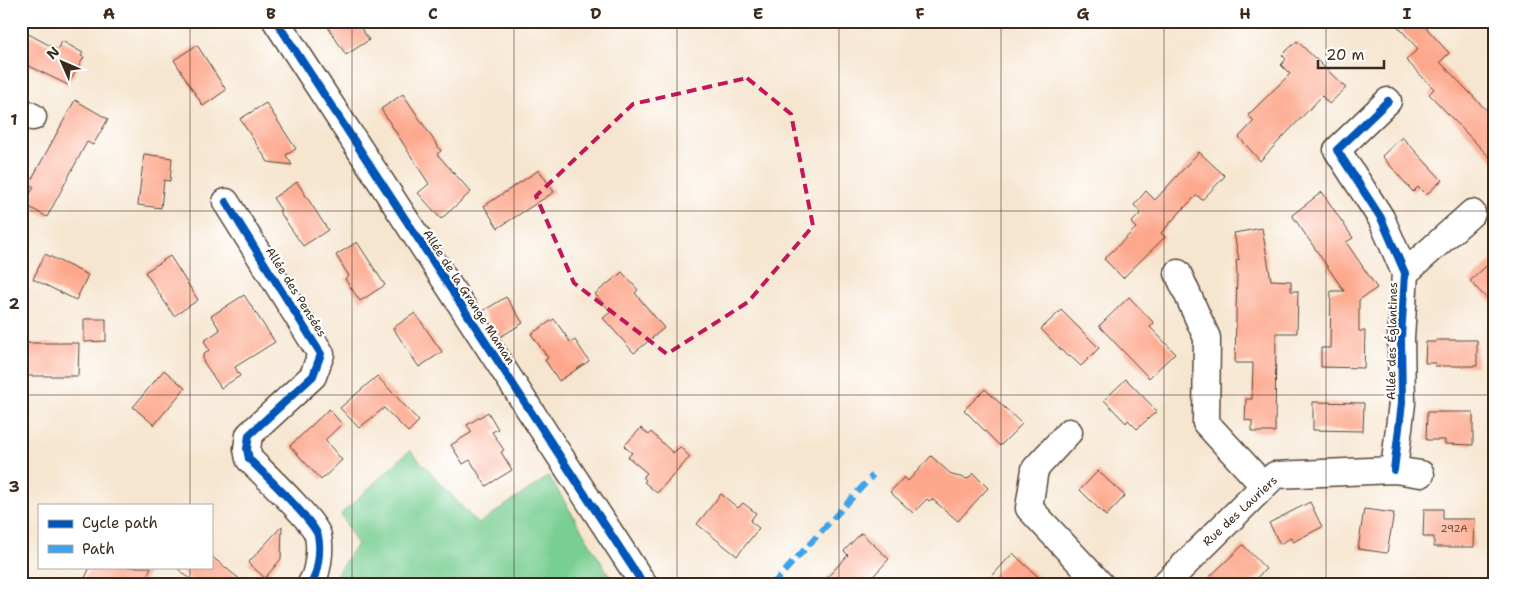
<svg xmlns="http://www.w3.org/2000/svg" width="1516" height="606" viewBox="0 0 1516 606" font-family="'Shantell Sans',sans-serif">
<style>
.green{fill:#79cf93;stroke:#5a7c58}
.building{fill:#fda78c}
.lines{fill:none;stroke-linecap:round;stroke-linejoin:round}
.street-casing{stroke:#574639;stroke-width:29}
.street{stroke:#fff;stroke-width:26}
.quiet{stroke:#3fa3ea;stroke-width:6;stroke-dasharray:12 6;stroke-linecap:butt}
.cycleway-casing{stroke:#fff;stroke-width:11}
.cycleway{stroke:#0057b8;stroke-width:8}
.marked{fill:none;stroke:#c2185b;stroke-width:4;stroke-dasharray:10 6;stroke-linejoin:round}
.grid{fill:none;stroke:#3b2a1e;stroke-width:1;stroke-opacity:0.55}
.labels{text-anchor:middle;dominant-baseline:central;stroke-width:4.5;stroke-linejoin:round;paint-order:stroke}
.number-label{font-size:10px;fill:#6c493a}
.street-label{font-size:12px;fill:#3b2a1e;stroke:#fff}
.neatline{fill:none;stroke:#3b2a1e;stroke-width:2}
.grid-label{font-size:16px;text-anchor:middle;font-weight:bold;fill:#3b2a1e}
</style>
<rect width="100%" height="100%" fill="#fff"/>
<filter id="ink" filterUnits="userSpaceOnUse"><feTurbulence type="fractalNoise" baseFrequency=".02" numOctaves="2"/><feDisplacementMap in="SourceGraphic" scale="10" xChannelSelector="R" yChannelSelector="G"/><feConvolveMatrix kernelMatrix="1 2 1 2 8 2 1 2 1" color-interpolation-filters="sRGB"/></filter>
<filter id="wash" filterUnits="userSpaceOnUse"><feTurbulence type="fractalNoise" baseFrequency=".0096" numOctaves="4" result="noise"/><feDisplacementMap in="SourceGraphic" scale="20" xChannelSelector="R" yChannelSelector="G"/><feGaussianBlur stdDeviation="1.12" result="paint"/><feColorMatrix in="noise" values="0 0 0 0 0 0 0 0 0 0 0 0 0 0 0 0 0 1.4 0 .05"/><feComposite in="paint" operator="in"/></filter>
<g filter="url(#wash)">
<rect width="100%" height="100%" fill="#f6e6d0"/>
<path class="green" d="M410,450L478,524L549,476L615,585H329L357,544L341,514Z
M1495,549V585H1483Z"/>
<g id="blocks">
<path class="building" d="M324,21H356L369,40L346,55Z
M1393,21H1420L1449,53L1440,62L1495,119V163L1429,94L1434,89L1406,60L1418,49Z
M21,30L58,50L62,41L83,53L81,56L84,57L68,85L21,62Z
M1297,41L1346,88L1329,104L1322,96L1260,161L1239,137L1254,121L1248,115L1290,74L1281,65L1286,59L1282,55Z
M197,45L226,90L203,106L174,60Z
M403,94L441,151L437,154L471,192L441,219L418,193L429,184L381,109Z
M75,100L108,119L93,145L87,142L47,217L24,204L34,187L29,184Z
M266,103L296,149L286,155L292,165L268,162L240,119Z
M1402,137L1442,180L1426,195L1418,187L1413,192L1382,156Z
M1199,152L1225,176L1202,200L1197,195L1182,210L1161,233L1165,237L1123,278L1104,259L1136,228L1131,223L1141,213L1134,205L1146,191L1155,200Z
M144,154L172,158L170,181L164,180L161,208L138,205Z
M539,170L554,192L498,228L484,206Z
M297,182L328,230L303,246L279,211L281,210L273,198Z
M1322,192L1353,238L1346,242L1377,288L1359,300V331H1365L1364,368L1321,367V348H1330L1331,291H1344L1292,215Z
M1262,228L1271,280L1291,281V291H1298L1297,333H1276L1275,432H1252V421L1245,420L1246,399H1252L1253,363H1235L1237,272L1236,261L1239,260L1234,233Z
M357,242L385,285L360,301L345,279L349,276L336,255Z
M45,254L88,275L76,300L33,279Z
M170,256L198,300L174,316L145,272Z
M1495,258V307L1470,281Z
M622,272L638,290L635,293L664,328L634,353L603,318L611,312L595,294Z
M244,295L275,342L235,367L240,376L221,388L203,361V355L209,350L204,341L220,330L211,316Z
M506,297L523,323L500,337L483,311Z
M1129,297L1154,323L1150,327L1175,353L1149,378L1099,326Z
M1061,310L1099,348L1081,366L1070,356L1068,357L1041,329Z
M415,313L442,352L419,367L393,328Z
M84,319H106V341L84,342Z
M554,319L571,343L575,340L589,361L559,381L545,360L548,358L531,334Z
M1436,340H1477V366H1435L1436,363H1425L1426,342H1436Z
M23,343H79L78,376H21Z
M164,370L185,388L154,425L133,407Z
M377,376L419,421L408,432L384,408L359,428L340,408Z
M1126,379L1157,411L1137,429L1128,420L1126,423L1104,400Z
M985,389L1022,424L1000,446L964,410Z
M1313,402L1364,403L1363,431L1313,430Z
M329,409L342,424L325,440L342,460L321,480L290,446Z
M488,412L498,429L492,432L504,450L501,452L512,470L486,486L470,460L463,464L451,445L472,432L467,425Z
M1427,412H1473V445L1445,444V440H1426Z
M641,428L649,435L651,432L673,453L680,447L690,457L657,493L644,482L646,480L643,477L647,473L628,457L632,453L624,446Z
M931,456L952,475L968,479L973,473L988,488L958,521L932,499L929,501L927,499L913,513L890,492L904,477L908,481Z
M1098,471L1125,496L1106,516L1080,490Z
M721,494L738,508L743,503L756,513L750,521L759,528L737,556L697,524Z
M1310,502L1322,527L1293,542L1291,538L1280,544L1269,523Z
M1364,509L1394,513L1387,553L1358,549Z
M1424,509H1443V519H1475L1474,547H1434V537H1423Z
M282,526L281,559L265,578L248,563Z
M861,533L889,559L865,585H820L848,555L844,551Z
M1243,545L1266,569L1249,585H1201Z
M1013,553L1021,561L1047,585H984Z
M211,556L247,585H197L176,567H211Z
M90,567H151L143,585H94L84,580Z"/>
</g>
</g>
<g filter="url(#ink)">
<use href="#blocks" fill-opacity="0" stroke="#574639" stroke-width="1"/>
<g class="lines">
<defs>
<path id="street" d="M276,21L644,585
M1388,101L1337,150L1381,218L1405,273L1401,338L1402,403L1394,470
M21,111L33,117
M226,202L321,354L313,376L249,435L247,449L249,459C262,472 315,522 318,536C321,549 318,575 310,585
M1178,273L1207,338L1206,423L1264,486
M1405,273L1472,213
M1069,432L1035,469L1029,508L1101,585
M1164,585L1275,475L1394,470L1421,474"/>
</defs>
<use href="#street" class="street-casing"/>
<use href="#street" class="street"/>
<path class="quiet" d="M772,585L873,475"/>
<defs>
<path id="cycleway" d="M276,21L644,585
M1388,101L1337,150L1381,218L1405,273L1401,338L1402,403L1394,470
M226,202L321,354L313,376L249,435L247,449L249,459C262,472 315,522 318,536C321,549 318,575 310,585"/>
</defs>
<use href="#cycleway" class="cycleway-casing"/>
<use href="#cycleway" class="cycleway"/>
</g>
</g>
<path class="marked" d="M747,78L791,114L813,226L748,302L667,354L574,283L536,196L633,104Z"/>
<path class="grid" d="M190,21V505M352,21V585M514,21V585M677,21V585M839,21V585M1001,21V585M1164,21V585M1326,21V585M21,211H1495M21,395H1495M190,567V585"/>
<g class="labels">
<g class="number-label">
<text x="1454" y="528">292A</text>
</g>
<g class="street-label">
<text transform="translate(296 292) rotate(58)">Allée des Pensées</text>
<text transform="translate(469 297) rotate(57)">Allée de la Grange Maman</text>
<text transform="translate(1392 341) rotate(-89)">Allée des Églantines</text>
<text transform="translate(1240 511) rotate(-43)">Rue des Lauriers</text>
</g>
</g>
<rect width="1516" height="606" fill="none" stroke="#fff" stroke-width="55"/>
<rect x="38" y="504" width="175" height="65" fill="#ffffff" stroke="#b1aaa5"/>
<rect x="48" y="520" width="25" height="8" fill="#0057b8" stroke="#b1aaa5"/>
<text x="82" y="528" font-size="15" fill="#3b2a1e">Cycle path</text>
<rect x="48" y="545" width="25" height="8" fill="#3fa3ea" stroke="#b1aaa5"/>
<text x="82" y="554" font-size="15" fill="#3b2a1e">Path</text>
<g transform="translate(62 62) rotate(315)" stroke="#ffffff" stroke-width="4" paint-order="stroke">
<path d="M0-4L9 19L0 12L-9 19Z" fill="#3b2a1e"/>
<text y="-8" font-size="14" font-weight="bold" text-anchor="middle" fill="#3b2a1e">N</text>
</g>
<path d="M1318 60v8h66v-8" fill="none" stroke="#3b2a1e" stroke-width="2.5"/>
<text x="1326" y="60" font-size="15" fill="#3b2a1e" stroke="#ffffff" stroke-width="4" paint-order="stroke">20 m</text>
<rect x="28" y="28" width="1460" height="550" class="neatline"/>
<g class="grid-label">
<text x="109" y="19">A</text>
<text x="271" y="19">B</text>
<text x="433" y="19">C</text>
<text x="596" y="19">D</text>
<text x="758" y="19">E</text>
<text x="920" y="19">F</text>
<text x="1083" y="19">G</text>
<text x="1245" y="19">H</text>
<text x="1407" y="19">I</text>
<text x="14" y="125">1</text>
<text x="14" y="309">2</text>
<text x="14" y="492">3</text>
</g>
</svg>
